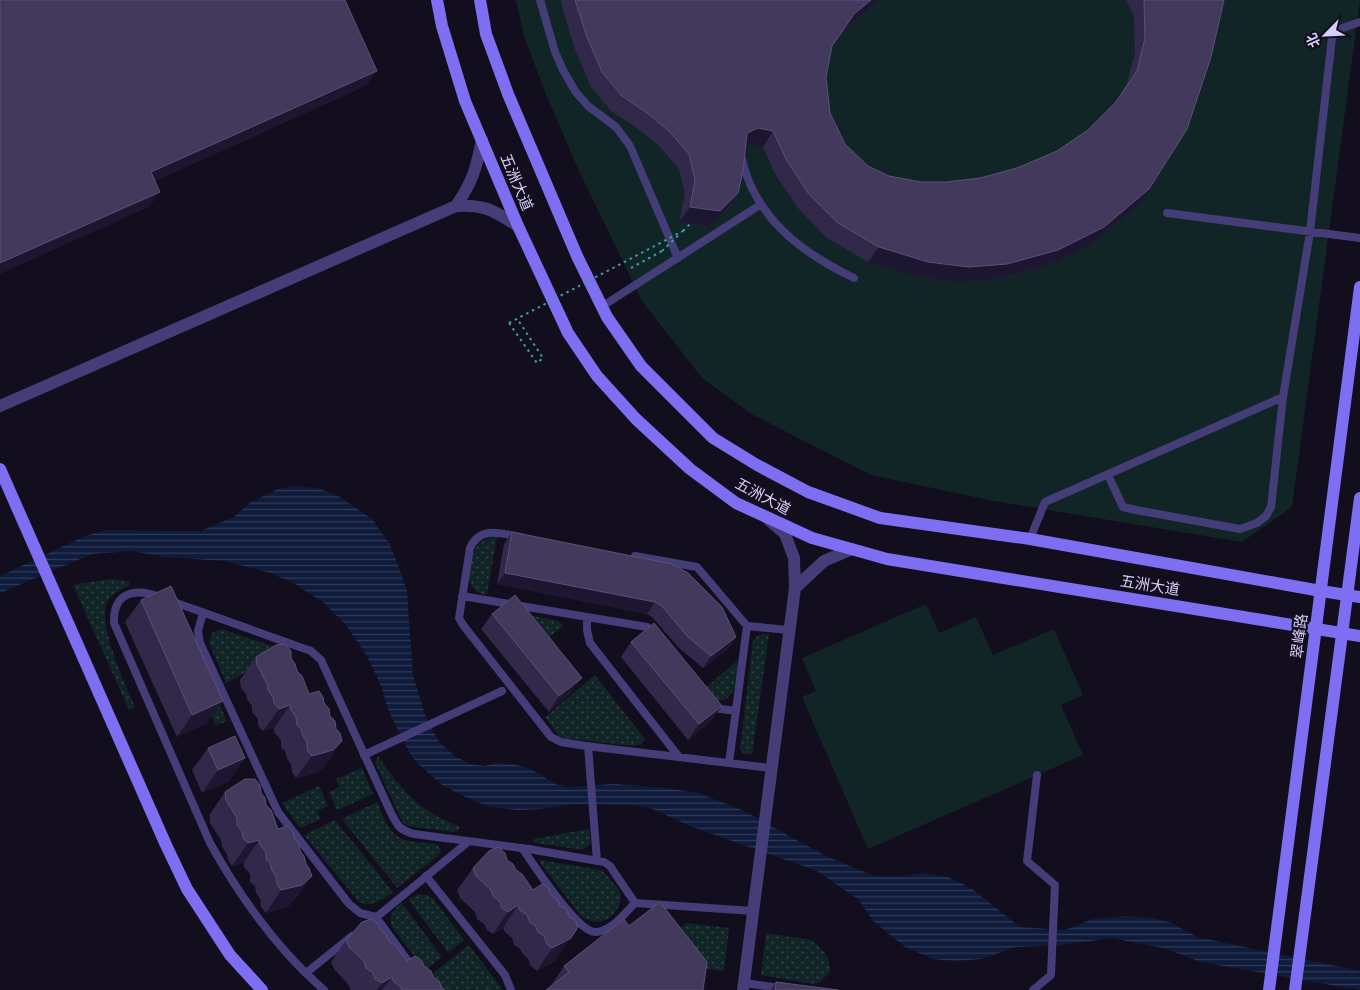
<svg xmlns="http://www.w3.org/2000/svg" width="1360" height="990" viewBox="0 0 1360 990" font-family="Inter,'Noto Sans SC',sans-serif">
<style>
.grass{fill:url(#grass-dots)}
.pitch{fill:#112527}
.water{fill:url(#water-rules)}
.lines{fill:none;stroke-linecap:round;stroke-linejoin:round}
.path{stroke:#38a2a5;stroke-width:2;stroke-dasharray:2.5 4;stroke-linecap:butt}
.service{stroke:#453d78;stroke-width:8}
.tertiary{stroke:#453d78;stroke-width:12}
.secondary{stroke:#7e6ef2;stroke-width:12}
.path-bridge{stroke:#38a2a5;stroke-width:2;stroke-dasharray:2.5 4;stroke-linecap:butt}
.wall{fill:#32284a}
.shaded-wall{fill:#1d1630}
.building{fill:#43395d;stroke:#5b5176}
.labels{text-anchor:middle;dominant-baseline:central;stroke-width:4.5;stroke-linejoin:round;paint-order:stroke}
.street-label{font-size:15px;fill:#d8cefb;stroke:#120e1d}
</style>
<defs>
<pattern id="grass-dots" width="8" height="8" patternUnits="userSpaceOnUse" patternTransform="scale(1.25)"><rect width="8" height="8" fill="#112527"/><path d="M2 2h.1M6 6h.1" fill="none" stroke="#334347" stroke-width="1.8" stroke-linecap="round"/></pattern>
<pattern id="water-rules" width="6" height="5" patternUnits="userSpaceOnUse" patternTransform="scale(1.25)"><rect width="6" height="5" fill="#0f1b3b"/><path d="M0 2.5h6" fill="none" stroke="#313b58"/></pattern>
</defs>
<rect width="100%" height="100%" fill="#120e1d"/>
<path class="grass" d="M493,537H497L487,595C477,595 472,588 468,579C472,560 470,543 493,537Z
M111,579L130,581L129,586C122,589 114,593 109,599C94,619 126,686 135,707L129,710L73,585Z
M508,611L559,621L563,626L536,649Z
M221,629L278,648L259,665L226,683L209,643L212,633Z
M764,634H769L752,754H744L740,749L741,741L753,640L757,636Z
M737,661C739,680 736,702 713,702L702,691Z
M203,668L227,721L216,726L192,673Z
M595,675L645,739L640,745L632,746L564,738L559,736L545,717Z
M378,756C394,779 411,802 435,815C443,820 452,823 460,827L459,830L453,832L408,826L403,823L377,767L375,762Z
M362,768L373,794L337,810L329,792L340,787L336,779Z
M319,786L328,806L317,811L321,819L300,828L282,803Z
M377,802C384,818 389,837 409,841C419,843 428,842 438,845L441,851L438,856L397,888L342,819Z
M335,820L393,892C382,900 371,909 358,901L304,835Z
M589,829L591,844L582,850L536,843L533,841L534,839Z
M540,860L601,870L605,873L621,893C622,915 600,931 581,916L540,863Z
M418,894L427,895L434,899L464,940L448,953L408,899Z
M402,903L442,957L425,970L392,927C388,917 393,909 402,903Z
M687,923L729,928L724,971L707,969L683,938L680,932L681,927Z
M766,933L811,940C822,947 831,958 830,972L820,982L813,984L761,975Z
M469,945L500,986L502,990H440L429,976Z"/>
<path class="pitch" d="M516,0H1360L1292,507L1242,542L994,501L871,475L753,415L702,378L642,301L578,169L545,92L524,36Z
M926,604L939,633L976,617L993,655L1054,629L1083,695L1061,705L1083,755L868,849L802,697L816,691L802,658Z"/>
<path class="water" d="M297,486L318,488L340,497L372,519L389,543L400,570L407,591L413,675L426,718L439,742L455,756L470,764L484,766L499,763L517,765L531,769L555,784L568,787L614,784L666,788L698,793L742,810L826,856L874,876H905L922,873L948,877L971,888L1020,927L1065,930L1093,919L1126,916L1153,918L1169,922L1197,937L1360,971V990L1201,962L1163,948L1111,938L1063,945L1016,947L982,959L955,961L933,959L905,947L873,921L858,899L817,871L690,826L650,808L632,805L572,804L540,809L518,810L490,807L467,798L442,785L416,762L404,743L387,707L382,688L367,656L345,624L324,603L295,584L270,573L225,561L165,557L132,551L92,554L0,593V576L85,536L107,530L200,531L234,517L251,502L278,489Z"/>
<g class="lines">
<path class="path" d="M683,231L692,222
M631,268L662,251
M509,323L537,363L543,358L518,320"/>
<path class="service" d="M540,0L555,52L563,70L575,91L588,106L616,127L630,146L678,258
M742,159C755,218 802,253 854,278
M1167,213L1360,238
M601,307L760,205
M1108,475L1123,507L1136,510L1240,529L1257,523L1266,516L1271,507L1283,397L1310,232L1332,38L1337,30L1360,22
M520,537C500,533 480,526 470,548L459,618L463,625L551,737L561,742L586,746L771,768
M1030,539L1045,502L1283,397
M635,556L697,567L747,626L789,630
M462,596L647,627L653,635
M160,597C136,588 113,591 114,623L210,843C240,897 277,949 324,990
M171,601L311,651L321,660L391,813C398,827 400,830 414,834L529,849L604,862L610,866L635,903L753,911
M203,613L198,631L200,643L278,812L349,904L360,913L376,917L414,969
M587,618V630L590,643L679,757
M711,706L713,708L736,711
M588,746L597,861
M364,755L502,691
M729,763L747,626
M522,848C534,865 576,931 595,932C611,932 625,913 635,903
M426,876L505,975L511,990
M373,920L468,842
M306,973L352,936
M744,983L796,990
M1033,990L1051,975L1055,885L1027,861L1037,775"/>
<path class="tertiary" d="M456,206C473,181 476,169 482,140
M0,406L456,206C485,204 494,211 518,226
M795,588L824,561L852,549
M743,990L795,588L794,558L785,534L769,520"/>
<path class="secondary" d="M437,0L442,26L465,101L518,226L568,333L597,376L636,419L690,469L736,503L812,538L887,559L1360,636
M480,0L486,34L508,94L577,256L607,317L641,366L713,438L757,465L808,492L880,518L1030,539L1321,591L1360,597
M0,469L166,845L187,889L230,955L262,990
M1269,990L1360,287
M1295,990L1360,498"/>
<path class="path-bridge" d="M662,251L681,233
M509,323L683,231"/>
</g>
<path class="wall" d="M561,0H879L844,30L832,46L826,77L830,113L845,144L868,166L889,176L921,182H946L980,178L1017,168L1057,151L1088,130L1114,105L1126,86L1135,53L1134,17L1126,0H1224L1139,204L1093,243L1048,265L996,279L959,282L917,277L868,262L827,238L798,208L775,174L763,147L747,144H746L738,193L727,208L710,226L679,222L685,195L679,169L659,146L637,128L611,111L591,87L576,52L564,14Z
M512,532L736,637L728,649L703,668L679,648L652,617L647,614L497,584L504,544Z
M141,600L207,723L177,737L125,622Z
M492,614L571,693L549,712L481,629Z
M631,642L711,721L688,740L621,657Z
M256,657L291,658L297,671L327,764L317,773L296,778L292,772L291,764L287,759L285,751L281,747V740L275,733L274,728L263,731L258,726V719L252,712V706L247,699L246,694L241,688L240,680Z
M208,748L245,758L229,781L202,793L192,770Z
M225,792L261,793L278,829L294,838L312,876L296,898L287,907L266,913L261,907L260,899L256,893L255,886L250,882V874L244,867V862L232,866L228,860L227,854L222,847L221,840L210,823V814Z
M507,860L516,870L533,890L551,895L569,917L556,960L537,971L531,966L528,959L523,954L519,948L514,945L512,938L505,932L503,928L493,934L487,930L484,924L477,919L475,912L460,898L457,890L473,868Z
M629,926L550,987L564,966Z
M381,931L389,942L407,961L424,966L442,988L445,990H351L348,984L334,969L331,962L346,940Z
M776,982L838,990H770Z"/>
<path class="shaded-wall" d="M871,0H879L844,30L854,14Z
M377,71L366,86L140,188L151,172Z
M758,128L773,131L763,147L747,144L737,149L747,133Z
M1149,189L1139,204L1093,243L1048,265L996,279L959,282L917,277L868,262L879,247Z
M160,192L149,207L0,274V263Z
M738,193L727,208L710,226L679,222L690,207Z
M505,573L655,602L647,614L497,584Z
M736,637L728,649L703,668L711,656Z
M582,678L571,693L549,712L559,696Z
M223,701L207,723L177,737L192,715Z
M290,705L274,728L263,731L279,709Z
M722,706L711,721L688,740L699,724Z
M342,741L327,764L317,773L296,778L312,756Z
M245,758L229,781L202,793L218,770Z
M259,840L244,862L232,866L248,843Z
M312,876L296,898L287,907L266,913L281,890Z
M518,905L503,928L493,934L508,912Z
M571,938L556,960L537,971L552,948Z
M392,977L382,990H377L382,983Z"/>
<path class="building" d="M0,0H345L377,71L151,172L160,192L0,263Z
M575,0H871L854,14L832,46L826,77L830,113L845,144L868,166L889,176L921,182H946L980,178L1017,168L1057,151L1088,130L1115,103L1137,71L1145,38L1144,2V0H1224L1211,57L1187,129L1149,189L1104,227L1058,250L1007,264L969,267L928,262L879,247L838,223L808,193L786,159L773,131L758,128L747,133L743,171L738,193L720,211L690,207L695,180L689,154L669,131L647,113L622,96L602,72L587,37Z
M512,532L672,564L688,573L722,607L736,637L711,656L687,636L661,605L655,602L505,573Z
M171,586L223,701L192,715L141,600Z
M515,595L582,678L559,696L492,614Z
M654,623L722,706L699,724L631,642Z
M285,644L291,651V658L295,664L297,671L302,676L309,694L319,691L323,697L324,703L329,709L330,716L335,721L336,729L340,733L342,741L333,750L312,756L307,750V742L303,736L301,729L297,725L296,717L291,710L290,705L279,709L274,703L273,697L268,690L267,683L263,677L261,671L257,665L256,657L276,645Z
M235,736L245,758L218,770L208,748Z
M245,779H255L260,785L261,793L265,798L266,805L271,810L278,829L288,826L293,832L294,838L299,844L300,851L304,856L306,864L309,868L312,876L302,885L281,890L277,884L276,876L272,871L270,863L266,859V852L260,845L259,840L248,843L243,838L242,831L237,825V818L226,800L225,792Z
M498,847L505,853L507,860L513,864L516,870L522,874L533,890L542,884L548,888L551,895L557,899L560,906L566,909L569,917L574,919L578,927L571,938L552,948L547,944L544,936L538,932L535,925L530,923L527,915L520,910L518,905L508,912L502,908L500,902L493,896L491,890L476,876L473,868L489,851Z
M660,902L707,962L703,990H546L569,972L564,966L624,919L629,926Z
M371,919L378,924L381,931L386,935L389,942L395,945L407,961L415,956L421,960L424,966L431,971L433,977L439,981L442,988L445,990H402L401,987L394,982L392,977L382,983L375,979L373,973L366,968L364,961L349,947L346,940L362,922Z
M776,982L838,990H775Z"/>
<g class="labels">
<g class="street-label">
<text transform="translate(517 182) rotate(67)">五洲大道</text>
<text transform="translate(763 496) rotate(28)">五洲大道</text>
<text transform="translate(1150 585) rotate(9)">五洲大道</text>
<text transform="translate(1299 636) rotate(-83)">翠峰路</text>
</g>
</g>
<g transform="translate(1325 35) rotate(246)" stroke="#120e1d" stroke-width="4" paint-order="stroke">
<path d="M0-4L9 19L0 12L-9 19Z" fill="#d8cefb"/>
<text y="-8" font-size="14" font-weight="bold" text-anchor="middle" fill="#d8cefb">北</text>
</g>
</svg>
